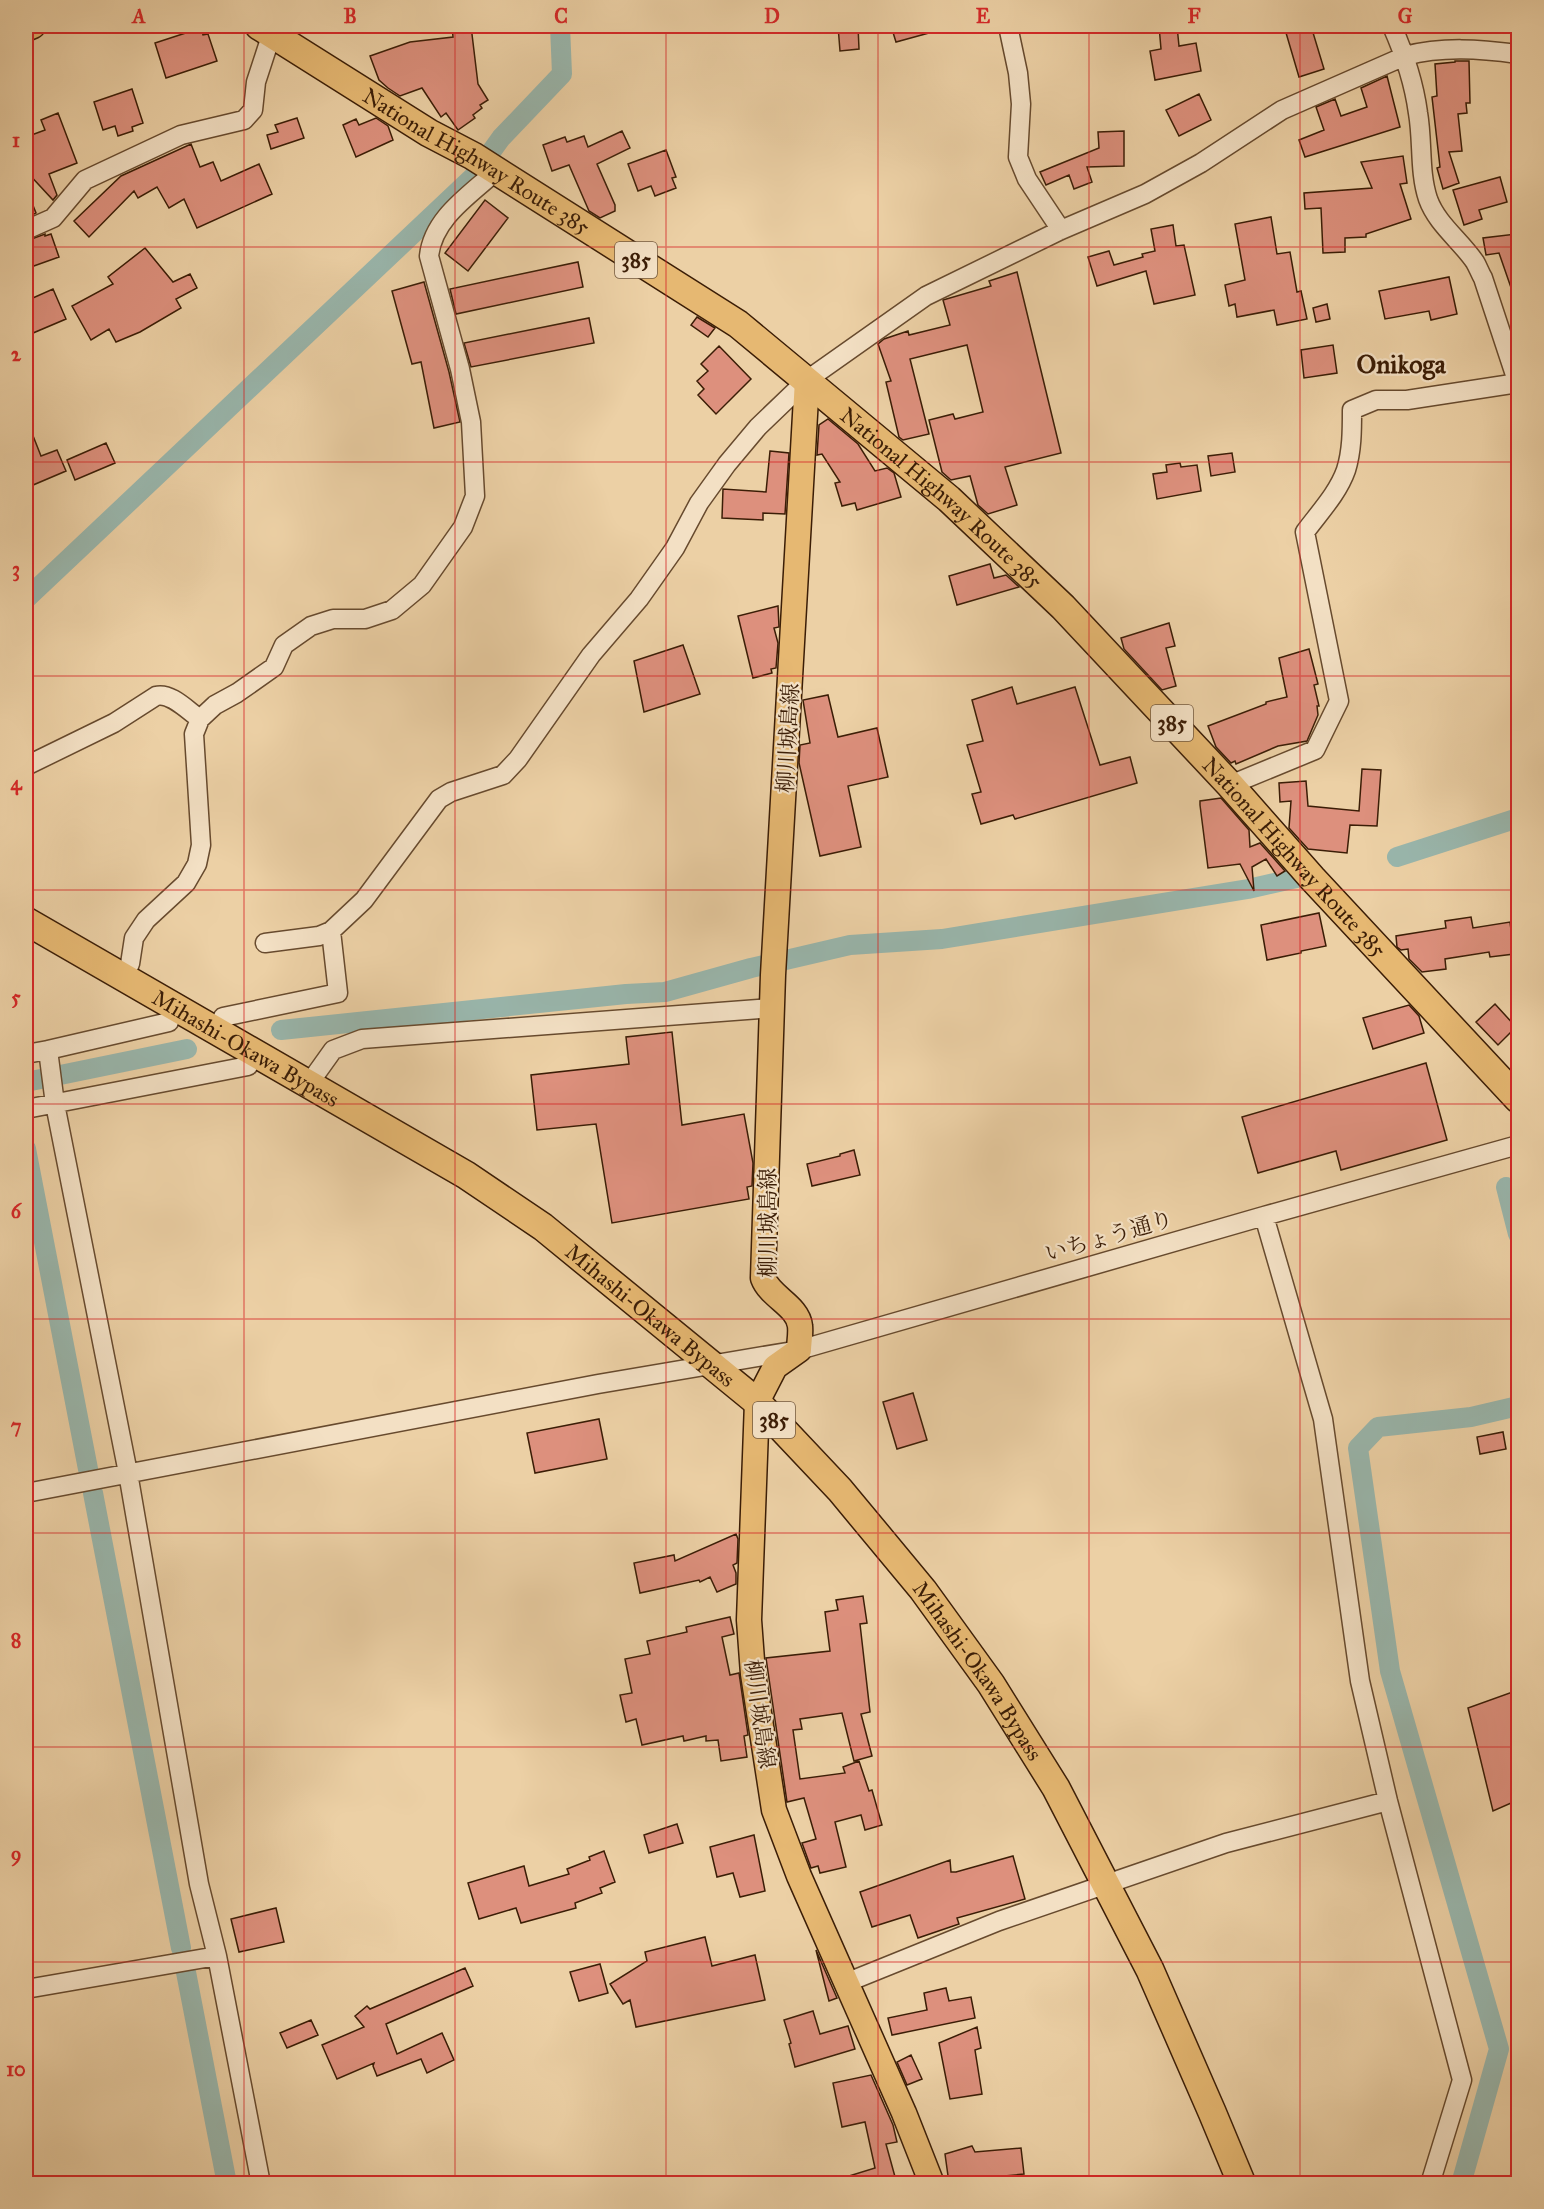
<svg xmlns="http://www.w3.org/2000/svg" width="1544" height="2209" viewBox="0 0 1544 2209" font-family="'IM FELL Great Primer','Noto Serif JP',serif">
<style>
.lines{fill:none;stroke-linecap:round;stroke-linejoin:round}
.canal{stroke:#99b6ac;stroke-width:20}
.building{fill:#dd907d;stroke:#3b1d06;stroke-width:1.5}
.minor-casing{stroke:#674a2e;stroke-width:21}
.major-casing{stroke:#3b1d06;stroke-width:27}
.highway-casing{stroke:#3b1d06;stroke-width:30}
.minor{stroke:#f3e0c4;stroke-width:18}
.major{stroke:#e6b872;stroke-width:24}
.highway{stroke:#e6b872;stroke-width:27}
.grid{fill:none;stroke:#d62828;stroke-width:1.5;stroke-opacity:0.55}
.labels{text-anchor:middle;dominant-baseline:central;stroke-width:4.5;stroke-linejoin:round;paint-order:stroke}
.shield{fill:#f3e0c4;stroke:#72583f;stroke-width:1.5}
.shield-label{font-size:21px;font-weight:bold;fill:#3b1d06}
.street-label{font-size:22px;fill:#3b1d06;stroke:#f3e0c4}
.quarter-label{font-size:26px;font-weight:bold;fill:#3b1d06;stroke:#f3e0c4}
.neatline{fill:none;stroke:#d62828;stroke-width:2}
.grid-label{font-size:20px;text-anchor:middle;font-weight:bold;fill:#d62828}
</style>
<rect width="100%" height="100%" fill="#ecd0a5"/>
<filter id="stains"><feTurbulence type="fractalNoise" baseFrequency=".00333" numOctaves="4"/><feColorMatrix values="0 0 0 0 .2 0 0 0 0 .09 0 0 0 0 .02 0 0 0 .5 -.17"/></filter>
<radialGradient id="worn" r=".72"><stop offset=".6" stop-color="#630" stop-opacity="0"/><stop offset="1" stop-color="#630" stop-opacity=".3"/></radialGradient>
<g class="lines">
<path class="canal" d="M26,599L473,177L501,138L562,74L560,26
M1397,857L1518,818
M281,1030L626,994L665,992L751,968L850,945L942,939L1248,889L1301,877
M26,1082L187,1049
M26,1149L88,1469
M1506,1187L1518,1234
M93,1493L181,1948
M185,1967L227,2184
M1461,2184L1499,2049L1390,1671L1358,1448L1378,1427L1471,1417L1518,1406"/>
</g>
<path class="building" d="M452,26H471L478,84L488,100L480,105L482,108L473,115L475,118L458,130L446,113L441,117L422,88L400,96L388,88L379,80L370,56L410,42L453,37Z
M838,26H858L859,49L840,51Z
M891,26H939L940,30L896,42Z
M1159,26H1177L1179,46L1196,43L1201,71L1155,80L1150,51L1161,49Z
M1284,26H1311L1324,69L1299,77Z
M201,28L203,35L208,34L217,61L166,78L155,43Z
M1455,61H1469L1470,103H1466L1467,113L1458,114L1462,151L1449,152L1459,183L1443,189L1437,168L1440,167L1432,97L1437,96L1435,64L1455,62Z
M1387,76L1400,127L1305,157L1299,140L1324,130L1316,107L1335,99L1341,116L1367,107L1361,88Z
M132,89L143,123L132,127L133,131L118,136L115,126L103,130L94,102Z
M1199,94L1211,120L1179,136L1166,110Z
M58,113L77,163L49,174L57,195L53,200L26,171V137L45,130L41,120Z
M297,118L304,138L271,149L267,135L278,132L275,125Z
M376,118L388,126L393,140L356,157L343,125L356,119L359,125Z
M622,131L630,148L597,164L615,205V211L600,218L589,211L569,165L552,171L543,145L565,137L567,142L584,136L588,147Z
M1124,131V166L1087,167L1092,182L1074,189L1069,175L1046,185L1040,172L1099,148L1098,132Z
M191,144L200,167L213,162L221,181L259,164L272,194L197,228L184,199L169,208L157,187L138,198L134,191L89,237L74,221L121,176Z
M666,150L676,177L672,178L676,188L655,196L651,186L638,191L628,164Z
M1403,156L1407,183L1400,184L1411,219L1366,234V237L1345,238V252L1323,253L1321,208L1305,209L1304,193L1372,188L1361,162Z
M1500,177L1507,202L1479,210L1482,219L1464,225L1453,190Z
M26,188L36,213L26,218Z
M485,200L508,218L468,271L445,253Z
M1271,217L1277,254L1290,252L1297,292L1301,291L1307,319L1277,325L1274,310L1237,317L1235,304L1229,306L1225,285L1245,280L1235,224Z
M1173,225L1176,246L1184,245L1195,295L1154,304L1146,271L1097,286L1088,257L1109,251L1114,265L1143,257L1142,254L1155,251L1151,229Z
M45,234V236L51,234L59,257L31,267L26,250V241Z
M1516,234L1518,249V302H1516L1499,253L1486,255L1483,238Z
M145,248L173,282L190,274L197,288L176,299L181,308L140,332L116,342L109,329L91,340L72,306L113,284L108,277Z
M578,262L583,287L456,314L450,289Z
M1017,272L1061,453L1005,467L1017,505L988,514L978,505L970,476L951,480L942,472L929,420L953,414L955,419L983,412L967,345L910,359L929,434L903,440L899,437L886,382L891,381L878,344L884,339L908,331L909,335L950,325L943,300L991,286L989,281Z
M1449,277L1457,314L1431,320L1429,311L1385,319L1379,291Z
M424,282L449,372L460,422L434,428L421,362L412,364L392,291Z
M53,289L66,319L26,336V301Z
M1327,304L1330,319L1316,322L1313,308Z
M697,317L715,328L708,337L691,325Z
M589,318L594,343L471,367L464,343Z
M1333,345L1337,373L1304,378L1301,350Z
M719,346L751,379L716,414L698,395L704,389L697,381L708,371L701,364Z
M26,418L41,456L57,450L66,471L26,488Z
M828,419L858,444L875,471L887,468L894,473L901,497L857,510L855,503L842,506L835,483L840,482L822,454L817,455L819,425Z
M106,443L115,463L75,480L67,460Z
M770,451L789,453L785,514L763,513V520L722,518L723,489L766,492Z
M1232,453L1235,472L1211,476L1208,456Z
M1180,463L1181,467L1197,465L1201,491L1157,499L1153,474L1167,472L1166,465Z
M990,564L994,578L1006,575L1019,587L957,605L949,576Z
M778,606L779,627L774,628L778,643L776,668L771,669L772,673L753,678L738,616Z
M1169,623L1175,646L1166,648L1176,686L1162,690L1124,649L1121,638Z
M683,645L700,694L644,712L634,661Z
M1309,649L1318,684L1314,685L1319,706H1317L1318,715L1307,741L1278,746L1236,764L1235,761L1231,763L1216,747L1208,726L1266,704V702L1287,697L1279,658Z
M1012,687L1017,704L1075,687L1100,765L1130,757L1137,783L1015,819L1013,815L981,824L972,794L981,792L967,745L983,741L972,700Z
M828,695L838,737L877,728L888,777L848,786L861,847L820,856L799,763L800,745L810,743L803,700Z
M1362,769L1381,770L1377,826L1350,825L1347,853L1308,849L1289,828L1291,801L1280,802L1279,783L1306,781L1308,806L1359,811Z
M1221,798L1249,830L1250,847L1260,843L1285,871L1277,876L1266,859L1252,867L1254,891L1240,864L1208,868L1200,805V801Z
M1319,913L1326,946L1301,951V953L1267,960L1261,925Z
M1471,917L1473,928L1510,922L1514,954L1490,957L1489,952L1445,959L1446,969L1422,972L1409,959L1408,949L1401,950L1397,947L1396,936L1446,928L1445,921Z
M1495,1004L1516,1027L1498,1045L1476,1022Z
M1409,1005L1419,1016L1424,1033L1373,1049L1363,1018Z
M672,1032L682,1125L744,1114L753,1163L752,1186L747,1187L749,1199L612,1223L596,1124L537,1130L531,1075L629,1064L626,1037Z
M1426,1063L1447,1140L1341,1170L1336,1151L1258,1173L1242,1117Z
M854,1150L860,1175L812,1186L807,1164L840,1156V1154Z
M913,1393L927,1440L897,1449L883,1402Z
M599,1419L607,1459L535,1473L527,1433Z
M1503,1432L1506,1449L1480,1454L1477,1437Z
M736,1534L738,1539L737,1563L733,1565L736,1573V1584L717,1592L710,1577L700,1582L699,1580L640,1593L634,1563L674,1555L675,1561Z
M863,1596L867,1623L860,1624L870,1712L861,1714L872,1756L854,1761L842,1713L800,1719L802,1729L793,1730L800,1779L845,1773L843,1767L859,1761L869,1791L872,1790L882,1825L865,1830L861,1815L835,1822L846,1867L820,1873L818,1866L811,1868L802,1843L816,1839L804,1798L787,1802L766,1658L830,1651L825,1612L838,1610L836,1600Z
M730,1617L734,1634L722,1637L730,1675L739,1673L748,1735L744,1736L747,1757L721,1761L718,1740L706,1741V1736L684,1741L683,1736L642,1745L636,1719L626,1722L620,1695L632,1693L625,1659L650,1654L647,1641L687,1632L686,1627Z
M1518,1690V1800L1493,1811L1468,1708Z
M677,1824L683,1843L649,1853L644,1835Z
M754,1835L765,1891L740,1897L733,1873L717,1877L710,1847Z
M604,1851L615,1882L600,1888L602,1893L575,1903L576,1908L521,1923L516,1908L479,1919L468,1883L524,1866L529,1886L569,1874L567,1869L590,1860L589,1857Z
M1013,1856L1025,1899L957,1918L959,1924L918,1938L910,1915L872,1927L860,1892L950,1860L951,1872H956Z
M276,1908L284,1942L239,1952L231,1919Z
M705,1937L712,1966L755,1955L765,2000L636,2027L630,2000L623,2004L610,1984L647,1961L645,1952Z
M816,1950L837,1998L829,2001Z
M600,1964L608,1993L579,2001L570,1972Z
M465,1968L473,1986L386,2024L397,2054L442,2033L454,2060L427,2073L421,2059L377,2076L373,2066L374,2063L337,2079L322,2045L364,2027L355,2016L367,2006L370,2009Z
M946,1988L949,2001L971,1997L975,2018L892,2035L888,2018L927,2010L924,1993Z
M813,2011L820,2034L848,2026L855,2049L795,2067L789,2044L791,2043L784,2020Z
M311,2020L318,2035L287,2048L280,2033Z
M977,2027L981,2048L975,2050L982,2094L950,2099L939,2043Z
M911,2055L922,2079L907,2085L897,2062Z
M871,2075L893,2125L897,2142L886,2144L897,2184H837L836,2180L875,2168L865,2122L842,2127L833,2083Z
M972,2146L975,2152L1021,2148L1024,2174L1005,2176L1006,2184H980V2179L949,2183L945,2154Z"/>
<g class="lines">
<defs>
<path id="minor" d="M1008,26L1018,73L1021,104L1018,157L1027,179L1061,230
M1392,26C1404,53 1414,83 1418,113C1423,142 1419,172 1428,199C1437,224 1460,240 1475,262C1478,267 1480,273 1483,278L1518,384
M26,230L53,218L85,180L181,135L244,120L253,110L256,82L272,33
M26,766L114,723L156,696C171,692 188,711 200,719
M1230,785L1315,750L1339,701L1305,532C1319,513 1338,493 1346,470C1352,451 1352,430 1352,410L1376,400H1407L1518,383
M265,943L319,936L331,931L364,900L439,799L451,792L503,775L518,759L591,655L639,599L675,548L699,503L727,464L758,427L807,380L926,296L1061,230L1145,194L1201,163L1282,110L1405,56C1443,46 1480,49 1518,54
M130,964L134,938L146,920L186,883L197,864L201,845L194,734L200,719L215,705L237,693L274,667L284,645L311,626L333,619H365L392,610L422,585L463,527L475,496L471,422L460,369L429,256C433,218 470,195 496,171
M223,1017L338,993L331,931
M169,1022L48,1050L55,1104L128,1473L199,1884L217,1956L261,2184
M26,1054L48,1050
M308,1085L333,1050L362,1039L772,1008
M26,1109L248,1066
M1264,1216L1323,1419L1360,1681L1388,1801L1462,2080L1430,2184
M26,1493L598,1384L799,1350L1264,1216L1518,1145
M848,1982L999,1921L1226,1843L1388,1801
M26,1989L217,1956
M1515,2184L1518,2182"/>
<path id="major" d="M26,29L33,26
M807,380L773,975L763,1278C770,1297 798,1306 800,1326C801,1334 799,1343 799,1350L775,1367L757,1402L749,1620L753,1674L774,1810L799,1876L904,2113L932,2184"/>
<g id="highway">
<path id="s1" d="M259,26L429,133L473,156L738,324L949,499L1063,607L1230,785L1312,878L1518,1099"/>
<path id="s2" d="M26,921L466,1175L543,1227L757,1402L840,1490L923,1590L991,1684L1056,1788L1150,1970L1212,2112L1242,2184"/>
</g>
</defs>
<use href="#minor" class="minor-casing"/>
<use href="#major" class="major-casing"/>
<use href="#highway" class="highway-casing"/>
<use href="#minor" class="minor"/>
<use href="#major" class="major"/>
<use href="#highway" class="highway"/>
</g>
<path class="grid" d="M244,26V2184M455,26V2184M666,26V2184M878,26V2184M1089,26V2184M1300,26V2184M26,247H1518M26,462H1518M26,676H1518M26,890H1518M26,1104H1518M26,1319H1518M26,1533H1518M26,1747H1518M26,1962H1518"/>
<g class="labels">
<g class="shield">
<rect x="615" y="242" width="42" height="36" rx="4.5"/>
<rect x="1151" y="705" width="42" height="36" rx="4.5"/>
<rect x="753" y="1402" width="42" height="36" rx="4.5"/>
</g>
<g class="shield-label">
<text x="636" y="260">385</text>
<text x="1172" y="723">385</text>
<text x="774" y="1420">385</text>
</g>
<g class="street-label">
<text stroke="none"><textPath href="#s1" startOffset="256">National Highway Route 385</textPath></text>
<text stroke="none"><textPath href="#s1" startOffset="832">National Highway Route 385</textPath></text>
<text transform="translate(788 738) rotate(-87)">柳川城島線</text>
<text stroke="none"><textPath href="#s1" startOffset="1336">National Highway Route 385</textPath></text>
<text stroke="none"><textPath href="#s2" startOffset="254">Mihashi-Okawa Bypass</textPath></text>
<text transform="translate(767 1223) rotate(-90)">柳川城島線</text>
<text transform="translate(1109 1236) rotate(-16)">いちょう通り</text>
<text stroke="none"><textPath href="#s2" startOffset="740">Mihashi-Okawa Bypass</textPath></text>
<text stroke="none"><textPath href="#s2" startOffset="1226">Mihashi-Okawa Bypass</textPath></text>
<text transform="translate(760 1714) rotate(82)">柳川城島線</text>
</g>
<g class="quarter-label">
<text x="1401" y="364">Onikoga</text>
</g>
</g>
<rect width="1544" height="2209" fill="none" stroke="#ecd0a5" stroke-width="66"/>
<rect x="33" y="33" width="1478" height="2143" class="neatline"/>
<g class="grid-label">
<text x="139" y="23">A</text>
<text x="350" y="23">B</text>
<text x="561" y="23">C</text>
<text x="772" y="23">D</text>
<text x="983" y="23">E</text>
<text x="1194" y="23">F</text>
<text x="1405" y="23">G</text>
<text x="16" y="147">1</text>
<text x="16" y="361">2</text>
<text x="16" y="576">3</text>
<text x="16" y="790">4</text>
<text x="16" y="1004">5</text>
<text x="16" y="1218">6</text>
<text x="16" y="1433">7</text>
<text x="16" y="1647">8</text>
<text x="16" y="1861">9</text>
<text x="16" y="2076">10</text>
</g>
<rect width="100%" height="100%" filter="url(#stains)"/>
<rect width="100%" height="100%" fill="url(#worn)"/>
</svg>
